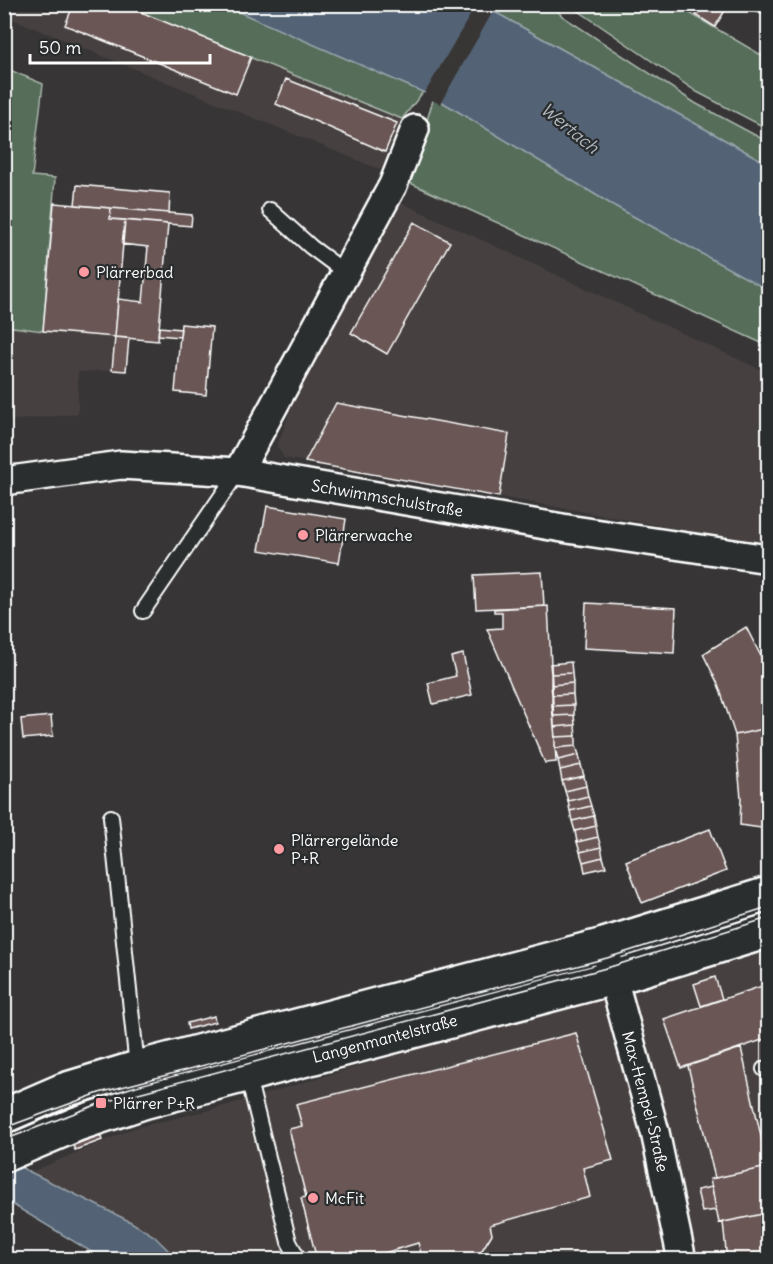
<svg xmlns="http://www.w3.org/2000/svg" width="773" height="1264" viewBox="0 0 773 1264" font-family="Delius,sans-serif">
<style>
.built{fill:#463f3f}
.green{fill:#566d5a;stroke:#aab6ac;stroke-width:1.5}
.water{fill:#526474;stroke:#97a2ac;stroke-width:1.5}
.pier{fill:#373536}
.building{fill:#695754;stroke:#fff;stroke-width:1.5}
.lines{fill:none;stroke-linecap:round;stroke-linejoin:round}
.lane-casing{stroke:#fff;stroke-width:18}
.street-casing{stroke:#fff;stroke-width:32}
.secondary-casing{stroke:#fff;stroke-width:38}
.lane{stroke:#2a2d2e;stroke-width:14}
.street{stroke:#2a2d2e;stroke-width:27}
.secondary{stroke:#2a2d2e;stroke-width:33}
.tram{stroke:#fff;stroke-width:1.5}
.poi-dot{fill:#ff9aa2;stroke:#2a2d2e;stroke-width:2}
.labels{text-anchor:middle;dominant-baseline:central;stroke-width:4.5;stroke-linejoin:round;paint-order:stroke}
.poi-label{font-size:16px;fill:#fff;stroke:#2a2d2e;text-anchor:start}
.street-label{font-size:16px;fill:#fff;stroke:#2a2d2e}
.water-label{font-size:18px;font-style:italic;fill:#b1b9c0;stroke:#2a2d2e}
</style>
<rect width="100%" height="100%" fill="#373536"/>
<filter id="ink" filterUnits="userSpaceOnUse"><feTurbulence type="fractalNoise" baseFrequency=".0167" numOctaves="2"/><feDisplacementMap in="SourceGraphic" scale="12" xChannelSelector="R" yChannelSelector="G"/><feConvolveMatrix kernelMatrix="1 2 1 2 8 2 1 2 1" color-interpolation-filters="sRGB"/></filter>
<g filter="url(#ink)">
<path class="built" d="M4,5H121L402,119L381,170L5,16Z
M400,202L768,373V545L284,458L277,446L299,388Z
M5,326L114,337L111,370L78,372V414L5,421Z
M768,945V1259H177L154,1236L131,1222L31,1172L134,1128L214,1109Z"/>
<path class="green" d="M121,5H223L423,92L402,119Z
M497,5H552L562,16L695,103L768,142V164L493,11Z
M570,5H676L768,59V129L697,92Z
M5,68L43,84L32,176L55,178L43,331L5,326Z
M434,97L611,204L768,290V346L408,182Z"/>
<path class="water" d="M223,5H482L768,164V290L611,204L434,97Z
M4,1159L131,1222L154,1236L177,1259H103L5,1200Z"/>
<path class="pier" d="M488,4L495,8L440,104L423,96L476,5Z"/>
<path class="building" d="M74,4H121L251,57L236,94L65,25Z
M703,4H729L715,27L696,15Z
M745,4H768V18Z
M286,79L397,123L385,152L276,104Z
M77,185L170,193L169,213L75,205Z
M54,203L111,208L110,219L125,220L115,337L43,331Z
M111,208L192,215L191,226L110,219Z
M125,220L168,224L158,341L115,337L118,299L143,302L148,247L122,244Z
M414,222L450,242L387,354L351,333Z
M181,324L212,327L206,395L175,392Z
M159,327L181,329L180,337L158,335Z
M115,337L129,338L126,371L112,370Z
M336,403L509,434L499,497L305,462Z
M267,506L346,519L339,563L259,550Z
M542,572L544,606L476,609L474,575Z
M586,603L676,608L674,653L584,648Z
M548,606L556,762L545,763L487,629L502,628V612H494V609Z
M746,627L765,664H768V728L735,735L718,684L703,654Z
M463,654L472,695L433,704L428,683L456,676L451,657Z
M571,662L572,673L551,674L550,664Z
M572,673L573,683L551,685V674Z
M573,683V694L552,695L551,685Z
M573,694L574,705L552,706V695Z
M574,705V715L553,716L552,706Z
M574,715L575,725L554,727L553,716Z
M51,716L53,736L23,739L21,719Z
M575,725L576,736L555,737L554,727Z
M768,728V829L740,825L741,798L735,735Z
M576,736V746L555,748V737Z
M576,746L579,755L558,760L555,748Z
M579,755L581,765L560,770L558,760Z
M581,765L584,776L562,781L560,770Z
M584,776L586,786L565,791L562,781Z
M586,786L588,796L568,801L565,791Z
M588,796L591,806L570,811L568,801Z
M591,806L594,816L572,821L570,811Z
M594,816L596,826L575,831L572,821Z
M596,826L598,837L577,842L575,831Z
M710,829L726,871L642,903L626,861Z
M598,837L601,847L580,852L577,842Z
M601,847L603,857L583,862L580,852Z
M603,857L606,867L585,872L583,862Z
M715,977L722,999L701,1006L694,984Z
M768,984V1038L681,1068L664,1019Z
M214,1016L215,1022L188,1029L187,1023Z
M576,1033L613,1160L583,1168L590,1197L490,1225L492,1234L476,1260H433L421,1253L418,1243L361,1260H317L301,1198L306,1197L289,1129L302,1126L296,1104Z
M741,1048L768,1167L715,1178L688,1066Z
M100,1135L102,1140L75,1150L73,1145Z
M768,1167V1213L719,1223L710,1179Z
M712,1187L716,1210L702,1212L697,1190Z
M768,1213V1260H727L723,1222Z"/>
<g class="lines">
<defs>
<path id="lane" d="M270,210L311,247L346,273
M143,611L238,472
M111,817L137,1067
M764,1069L768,1068
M247,1073L289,1242L299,1260"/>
<g id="street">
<path d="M238,472L393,185L415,129"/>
<path id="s1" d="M4,481L121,465L238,472L574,530L768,559"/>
<path id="s2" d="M604,945L655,1132L682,1260"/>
</g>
<g id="secondary">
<path d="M4,1116L64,1090L137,1068L604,945L768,894"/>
<path id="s3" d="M4,1155L77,1124L143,1102L613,978L768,931"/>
</g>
</defs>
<use href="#lane" class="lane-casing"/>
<use href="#street" class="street-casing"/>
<use href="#secondary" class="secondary-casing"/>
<use href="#lane" class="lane"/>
<use href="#street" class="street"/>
<use href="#secondary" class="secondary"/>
<path class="tram" d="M4,1128L99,1093L607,958L768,907
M4,1140L101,1103L610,967L768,918"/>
</g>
</g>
<g class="poi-dot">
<circle cx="84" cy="272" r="6"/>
<circle cx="303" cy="535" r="6"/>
<circle cx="279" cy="849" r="6"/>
<rect x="95" y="1097" width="12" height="12" rx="3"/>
<circle cx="313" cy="1198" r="6"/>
</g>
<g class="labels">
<g class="poi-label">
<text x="96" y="272">Plärrerbad</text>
<text x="315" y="535">Plärrerwache</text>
<text x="291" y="840">Plärrergelände<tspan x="291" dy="18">P+R</tspan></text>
<text x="113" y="1103">Plärrer P+R</text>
<text x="325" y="1198">McFit</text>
</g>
<g class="street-label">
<text stroke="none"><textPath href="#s1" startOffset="387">Schwimmschulstraße</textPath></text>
<text stroke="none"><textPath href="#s3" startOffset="399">Langenmantelstraße</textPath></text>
<text stroke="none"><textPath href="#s2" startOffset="162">Max-Hempel-Straße</textPath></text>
</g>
<g class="water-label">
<text transform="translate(570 128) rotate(39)">Wertach</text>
</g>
</g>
<rect width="773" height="1264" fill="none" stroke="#2a2d2e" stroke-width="24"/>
<rect x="12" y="12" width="749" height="1240" fill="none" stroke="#fff" stroke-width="2" filter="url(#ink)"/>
<path d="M30 54v9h180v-9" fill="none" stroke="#ffffff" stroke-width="3"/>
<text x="39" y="54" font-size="18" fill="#ffffff" stroke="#2a2d2e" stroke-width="4.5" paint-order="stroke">50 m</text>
</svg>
